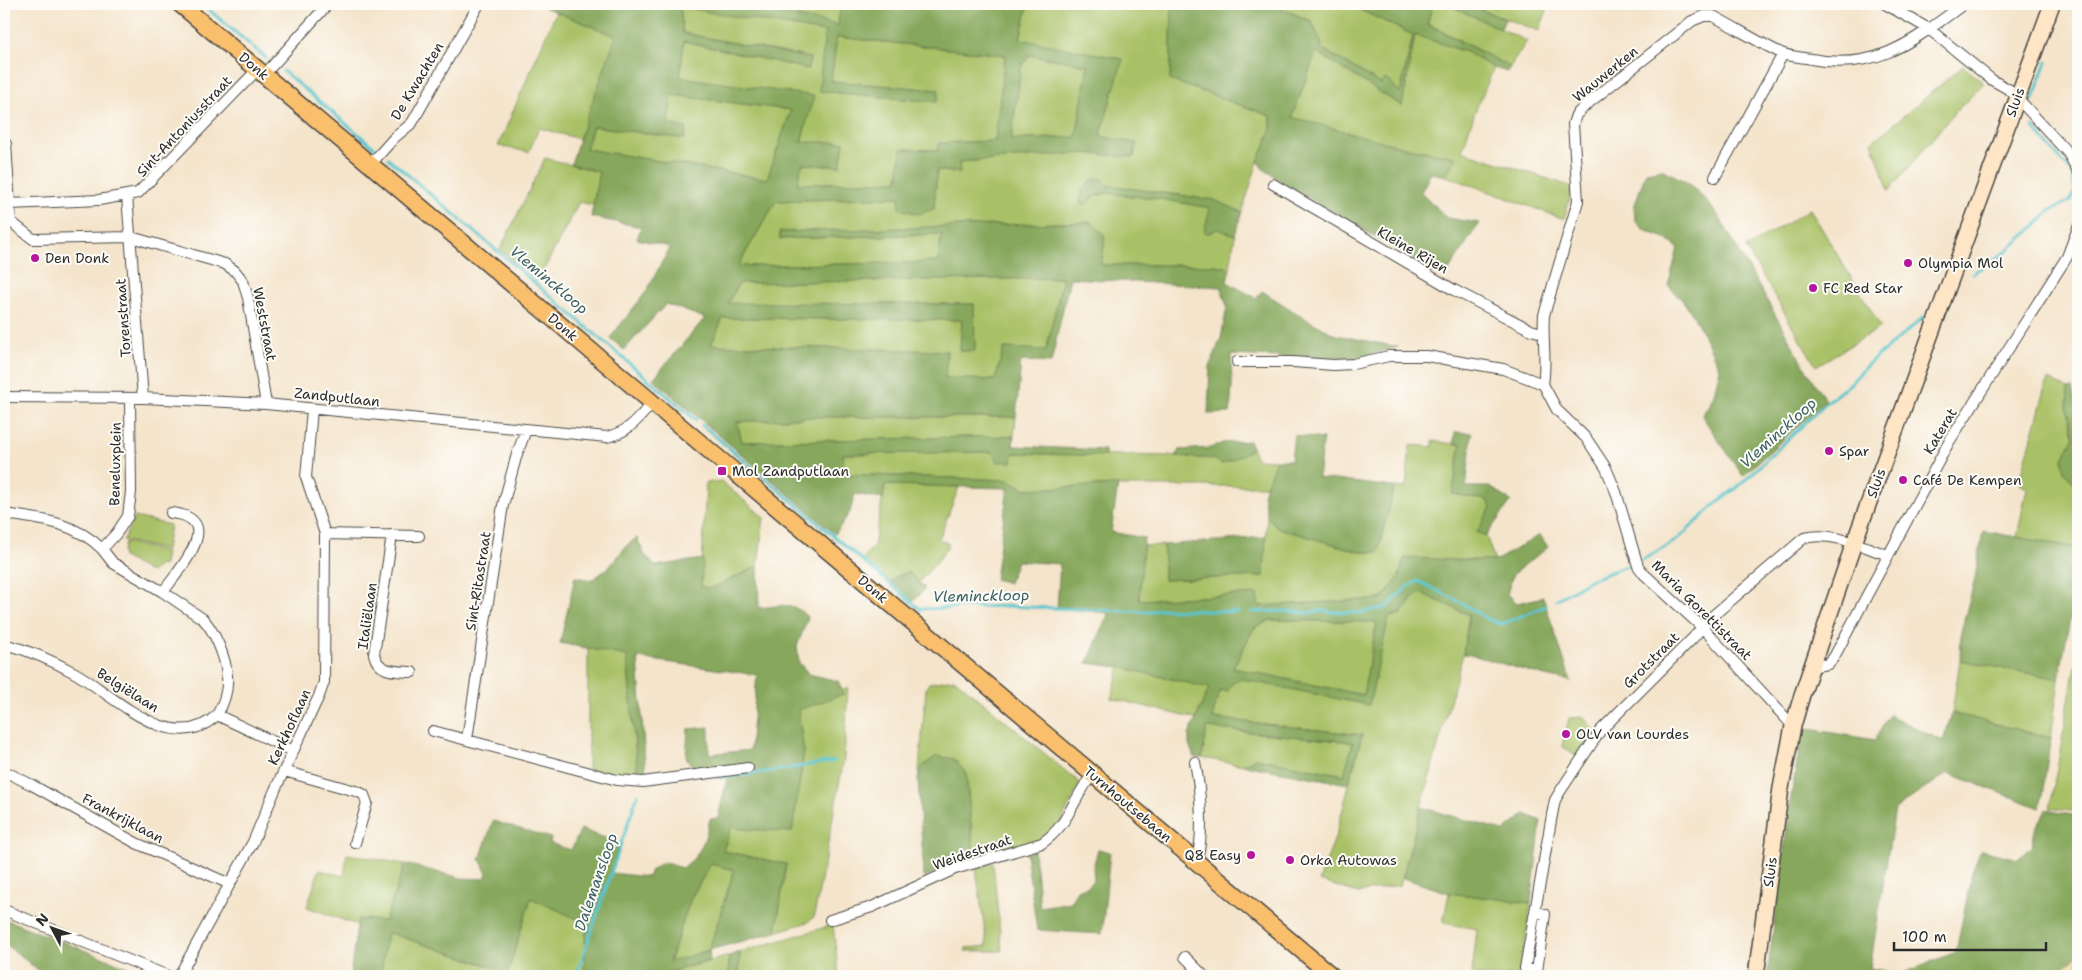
<svg xmlns="http://www.w3.org/2000/svg" width="2082" height="980" viewBox="0 0 2082 980" font-family="'Shantell Sans',sans-serif">
<style>
.green{fill:#a9c166;stroke:#6a7648}
.forest{fill:#86a75b;stroke:#586943;fill-rule:evenodd}
.sand{fill:#eeda9e;stroke:#8c8264}
.lines{fill:none;stroke-linecap:round;stroke-linejoin:round}
.stream{stroke:#58c5cd;stroke-width:3}
.street-casing{stroke:#494743;stroke-width:12}
.secondary-casing{stroke:#494743;stroke-width:18}
.primary-casing{stroke:#494743;stroke-width:19}
.street{stroke:#fff;stroke-width:10}
.secondary{stroke:#fde5c5;stroke-width:15}
.primary{stroke:#f9bf6d;stroke-width:16}
.poi-dot{fill:#b5179e;stroke:#fdfcf7;stroke-width:2}
.labels{text-anchor:middle;dominant-baseline:central;stroke-width:4;stroke-linejoin:round;paint-order:stroke}
.street-label{font-size:14px;fill:#2b2b2b;stroke:#fdfcf7}
.poi-label{font-size:14px;fill:#2b2b2b;stroke:#fdfcf7;text-anchor:start}
.water-label{font-size:15px;font-style:italic;fill:#3b6164;stroke:#fdfcf7}
</style>
<rect width="100%" height="100%" fill="#fdfcf7"/>
<filter id="ink" filterUnits="userSpaceOnUse"><feTurbulence type="fractalNoise" baseFrequency=".02" numOctaves="2"/><feDisplacementMap in="SourceGraphic" scale="10" xChannelSelector="R" yChannelSelector="G"/><feConvolveMatrix kernelMatrix="1 2 1 2 8 2 1 2 1" color-interpolation-filters="sRGB"/></filter>
<filter id="wash" filterUnits="userSpaceOnUse"><feTurbulence type="fractalNoise" baseFrequency=".0096" numOctaves="4" result="noise"/><feDisplacementMap in="SourceGraphic" scale="20" xChannelSelector="R" yChannelSelector="G"/><feGaussianBlur stdDeviation="1.12" result="paint"/><feColorMatrix in="noise" values="0 0 0 0 0 0 0 0 0 0 0 0 0 0 0 0 0 1.4 0 .05"/><feComposite in="paint" operator="in"/></filter>
<g filter="url(#wash)">
<rect width="100%" height="100%" fill="#f4e4cb"/>
<path class="green" d="M732,4H841L838,25Z
M1028,4H1172L1170,80L1271,116V131L1258,161L1242,212L1214,200L1107,185L1080,203L1085,204L1095,196L1106,193L1160,199L1211,208L1209,233L1217,229L1235,235L1230,268L1215,265H1101L1104,247V234L1091,222L780,232V239L941,234L939,262L738,266L776,201L899,197L934,209L937,170L959,173V162L1084,153L1134,157L1136,143L1100,137L1122,59L1020,39Z
M1271,4H1348L1413,35L1400,94L1394,87L1381,84L1321,48L1312,21Z
M1433,4H1446L1527,41L1510,67L1427,23Z
M1465,4H1544L1549,5L1539,31Z
M680,6L825,32L819,91L937,102L939,90L831,81L837,37L1005,55L995,141L939,143L938,150L902,149L898,181L797,184L802,164L840,165L844,142L801,143L813,97L680,78L684,41L808,69L810,58L683,33Z
M556,12L617,36L579,139L539,128L529,152L498,146Z
M1415,35L1466,52L1494,68L1475,112L1462,151L1570,186L1571,194L1564,219L1446,176L1455,157L1403,147L1292,118L1316,52L1402,106Z
M1029,55L1088,65L1076,137L1011,140L1021,68Z
M1963,66L1984,83L1949,119L1889,191L1872,142Z
M672,95L791,110L767,179L586,149L593,126L685,139L668,124Z
M545,158L599,172L593,205L579,202L538,281L500,250Z
M1810,209L1881,327L1816,366L1746,248Z
M1063,278L1046,350L1004,349L995,380L944,378L947,351L711,345L723,318L962,320L960,351L975,350L973,304H727L739,283Z
M2048,379L2068,389L2067,408L2074,436L2063,459L2064,471L2076,485L2078,494V548L2017,537L2027,488L2019,484Z
M812,417H1016L1014,436L742,442L737,422Z
M1433,441L1461,445L1453,494L1487,500L1491,507L1477,532L1486,536L1495,561L1459,559L1398,579L1381,599L1258,606L1257,594L1139,600L1143,546L1164,545V580L1263,576L1267,516L1278,528L1360,552H1378L1394,487L1406,488L1410,445L1433,447Z
M1252,447L1256,459L1276,460L1268,486H1121L1118,485L1026,489L1009,480L844,474L843,454L993,452L1012,462L1013,453L1176,456L1214,459H1234L1239,454L1248,452Z
M721,481L764,517L758,566L712,588L701,587L706,483Z
M885,485L959,487L939,539L949,544L940,558L919,582L909,572L895,577L889,583L861,561L874,545Z
M135,517L170,525L166,550L123,540Z
M125,542L166,552L164,565L158,566L152,573L123,557L122,552Z
M1421,593L1469,615L1463,654L1400,885L1358,893L1319,881L1336,835L1362,735L1212,718L1220,690L1241,679L1369,705L1389,617L1401,614L1413,598Z
M1270,620L1377,622L1363,695L1233,668L1254,628Z
M588,648L627,656L638,779L588,769Z
M1960,660L2059,679L2051,738L1952,713Z
M2075,666L2078,667V812L2050,808Z
M1120,667L1209,688L1196,719L1111,698Z
M955,679L1080,783L1061,823L1038,840L974,857L966,773L922,767L918,781L926,689L929,683Z
M848,686L844,759L814,917L808,922L776,932L786,864L722,851L732,825L792,832L804,752L797,710L843,694L842,692Z
M1584,717L1595,731L1579,755L1574,754L1562,746L1569,718Z
M1207,728L1353,742L1345,775L1255,758L1243,765L1202,758Z
M347,854L405,864L385,921L358,919L357,925L307,907L319,870L344,876Z
M993,863L1002,951H965L966,948L987,946L976,869Z
M711,864L734,870L709,950L669,963L691,898Z
M1449,893L1531,903L1520,976H1483L1472,974L1477,929L1443,923Z
M531,898L586,922L584,976H381L386,932L508,972Z
M833,925L839,976H739L740,952Z
M729,956V976H656Z"/>
<path class="forest" d="M545,4H732L838,25L841,4H1028L1020,39L1123,59L1100,136L1136,143L1134,157L1084,153L959,162L960,173L937,170L934,209L919,214L900,209L899,197L776,201L738,266L939,262L941,234L780,239L779,232L1091,222L1104,234V247L1101,265H1215L1230,268L1227,282L1256,298L1262,291L1306,319L1336,335L1398,347L1357,358L1326,359L1231,355L1232,386L1230,413L1208,414L1210,366L1221,338L1227,307L1221,287L1070,278L1051,363L1021,361L1016,417H812L737,422L742,442L1014,436L1013,446L1105,450V456L1013,453L1012,462H997L993,452L843,454L844,474L1009,480L1026,489L1118,485L1111,532L1144,538L1139,600L1257,594L1259,606L1381,599L1398,579L1404,558L1495,561L1540,535L1548,547L1513,574L1507,594L1517,603L1543,597L1571,681L1545,676L1472,655L1463,654L1469,615L1421,593L1413,598L1401,614L1389,617L1369,705L1241,679L1231,684L1228,691L1220,690L1212,718L1362,735L1348,784L1243,765L1255,758L1344,775L1353,742L1207,728L1202,758L1194,757L1189,745V735L1209,688L1120,667L1087,663L1109,613L1057,608L1060,564L1017,561L1009,583L995,579L1008,488L885,485L883,499L855,494L850,512L835,534L653,379L705,318L666,304L624,350L610,338L646,292L670,247L637,239L641,227L591,217L599,172L571,164L579,139L616,36L544,7ZM680,7L825,32L819,91L937,102L939,90L831,81L837,37L1005,55L995,141L939,143L938,150L901,149L898,181L797,184L802,164L840,166L844,142H801L814,96L680,77L684,41L808,69L810,58L683,33ZM1029,55L1088,65L1076,137L1011,140L1021,68ZM672,95L791,110L767,179L586,149L593,126L685,139L686,128L668,124ZM1063,278L1046,350L1004,348L995,380L945,378L947,351L711,345L723,318L962,320L960,351H975L974,304L728,303L739,283ZM1270,620L1377,622L1363,695L1233,668L1254,628Z
M1172,4H1271L1312,22L1322,44L1321,48L1381,84L1385,79L1392,83L1400,93L1413,35L1348,4H1387L1406,12L1409,4H1433L1427,24L1510,67L1507,72L1494,68L1466,52L1415,35L1402,106L1316,52L1292,117L1403,147L1456,157L1446,176L1431,173L1421,192L1447,218L1479,223L1445,277L1287,185L1262,168L1258,161L1271,131V116L1170,80Z
M1446,4H1465L1505,19L1501,29Z
M1662,169L1690,184L1710,205L1721,220L1817,388L1826,400L1743,476L1702,416L1713,397L1720,369C1705,340 1694,307 1668,286L1678,248L1665,238L1644,230L1635,220L1634,207L1646,172Z
M1102,178L1107,185L1214,200L1242,212L1235,235L1217,229L1209,233L1204,232L1210,208L1160,199L1106,193L1095,196L1086,204L1080,203L1083,188L1091,180Z
M2072,388L2078,416V494L2076,485L2064,471L2063,459L2074,436L2067,408L2068,389Z
M1455,432L1472,433L1466,487H1490L1511,501L1486,536L1477,532L1491,507L1487,500L1452,494L1461,444L1454,443Z
M1294,435L1323,439L1318,478L1394,487L1378,552H1360L1278,528L1267,516L1263,494L1276,460H1291Z
M1249,441L1252,447C1246,455 1232,460 1222,464L1214,459L1176,456L1179,450L1210,448L1223,443Z
M1983,531L2078,548V574L2059,679L1960,660L1961,632L1975,578Z
M1266,537L1264,576L1164,580V545Z
M637,538L644,554L655,566L703,559L701,587L712,588L758,566L759,608C782,606 792,600 808,618L797,646L799,663L809,674L838,681L844,694L798,710L804,752L792,832L740,829L732,825L723,851L786,864L776,932L709,950L710,960L656,976H584L586,923L531,898L508,972L387,932L381,976H350L358,919L385,921L405,864L461,878L484,879L487,874L480,859L493,821L551,838L550,843L571,850L581,829L619,843L611,873L648,877L651,870L663,862L682,868C702,855 704,841 710,819L718,818L729,770L696,772L686,757L688,729L709,727V754L750,750L757,675L638,658L646,778L638,779L627,656L560,643L575,577L592,580L608,568L628,544ZM711,864L734,870L709,950L669,962L691,898Z
M909,572L925,588L913,602L889,583L895,577Z
M1952,713L2051,738L2040,808L1948,773L1895,809L1870,968L1901,974L1956,952L1972,872L1981,850L2018,859L2032,845L2035,830L2046,810L2078,816V955L2053,976H1767L1790,803L1803,728L1875,740L1889,715L1943,741Z
M936,756L954,759L966,773L974,857L924,877L918,781L922,767Z
M1421,807L1504,831L1525,814L1541,821L1531,903L1449,893L1403,878Z
M1098,849L1110,852L1102,934L1037,930L1026,853L1034,851L1040,907L1071,902L1077,890L1089,886L1094,878L1093,868Z
M4,919L146,974L147,976H47C31,967 20,953 4,944Z
M740,952L739,976H729V956Z"/>
<path class="sand" d="M2078,955V976H2053Z"/>
<g class="lines">
<path class="stream" d="M202,4L266,58
M2067,7L2069,4
M283,71L375,148
M2032,101L2047,62
M388,158L696,420
M1973,273L2003,254L2032,229L2051,210L2068,202L2075,193L2072,173L2033,127
M702,425L920,609L1006,606L1149,612L1159,609L1238,612
M1642,560L1677,540L1719,501L1738,487L1827,402L1850,384L1870,362L1924,317
M1556,600L1590,580L1632,564
M1251,612L1291,611L1308,613L1318,611L1359,613L1387,607L1407,587L1418,581L1464,604L1487,619L1502,624L1546,606
M719,778L772,771L835,761
M576,976L638,794"/>
</g>
</g>
<g filter="url(#ink)">
<g class="lines">
<defs>
<path id="street" d="M1885,4L1929,29L1992,80L2010,90L2068,153L2078,171
M264,75L328,4
M6,144L11,222L33,239L131,237L225,264L235,271L243,281L248,298L266,404
M370,165L394,138L412,123L479,4
M1715,177L1783,54
M1273,184L1454,290L1531,330L1542,333
M127,196L143,398
M10,204L99,200L138,193L258,69
M1237,362H1293L1333,365L1353,364L1389,356H1427L1503,369L1543,384L1557,410L1586,438L1606,468L1616,492L1638,566L1644,574L1702,627L1793,726
M1543,384C1547,361 1542,338 1544,315L1578,201L1573,124L1576,115L1586,105L1692,21L1704,16H1713C1736,28 1758,42 1781,53C1790,57 1802,57 1811,59C1877,72 1914,40 1964,4
M4,397L143,398L266,404L607,437C629,432 638,419 653,402
M130,398L131,492L128,516L116,534L102,549L113,563L163,592C173,578 210,537 193,521C187,515 179,514 171,513
M4,514C40,519 75,522 102,549
M325,534L419,536
M392,535L374,654C378,673 396,671 412,672
M163,592L203,619C210,626 214,634 218,643C229,668 232,690 217,715
M4,644C28,650 53,661 75,673C114,695 172,758 217,715L293,751
M1810,667L1828,664L1834,657L1949,442L2067,257L2078,228
M433,731L617,780L643,782L748,768
M467,739L503,505L517,454L526,430
M1195,762C1200,787 1205,838 1196,861
M4,771L32,785L136,843L230,884
M284,771L359,792L364,795L367,803L355,843
M4,910L168,976
M1535,912L1545,914L1537,971L1525,968L1552,815L1555,800L1561,790L1600,731L1693,638L1709,619L1804,538C1833,531 1861,546 1888,555
M830,920L872,907L955,869L1042,843C1070,824 1072,799 1093,774
M1185,957L1204,976
M179,976L253,842L275,790L319,696L324,682L325,534L306,477L312,409"/>
<path id="secondary" d="M1756,976L1781,788L1793,726L1802,695L1854,543L2052,4"/>
<path id="primary" d="M180,4L1332,976"/>
</defs>
<use href="#street" class="street-casing"/>
<use href="#secondary" class="secondary-casing"/>
<use href="#primary" class="primary-casing"/>
<use href="#street" class="street"/>
<use href="#secondary" class="secondary"/>
<use href="#primary" class="primary"/>
</g>
</g>
<g class="poi-dot">
<circle cx="35" cy="258" r="5"/>
<circle cx="1908" cy="263" r="5"/>
<circle cx="1813" cy="288" r="5"/>
<circle cx="1829" cy="451" r="5"/>
<rect x="717" y="466" width="10" height="10" rx="2.5"/>
<circle cx="1903" cy="480" r="5"/>
<circle cx="1566" cy="734" r="5"/>
<circle cx="1251" cy="855" r="5"/>
<circle cx="1290" cy="860" r="5"/>
</g>
<g class="labels">
<g class="street-label">
<text transform="translate(254 66) rotate(40)">Donk</text>
<text transform="translate(1605 74) rotate(-39)">Wauwerken</text>
<text transform="translate(417 81) rotate(-59)">De Kwachten</text>
<text transform="translate(2015 102) rotate(-70)">Sluis</text>
<text transform="translate(184 126) rotate(-47)">Sint-Antoniusstraat</text>
<text transform="translate(1413 250) rotate(30)">Kleine Rijen</text>
<text transform="translate(123 318) rotate(-94)">Torenstraat</text>
<text transform="translate(265 324) rotate(79)">Weststraat</text>
<text transform="translate(563 327) rotate(40)">Donk</text>
<text transform="translate(337 397) rotate(6)">Zandputlaan</text>
<text transform="translate(1940 431) rotate(-59)">Katerat</text>
<text transform="translate(115 464) rotate(-89)">Beneluxplein</text>
<text transform="translate(1876 483) rotate(-70)">Sluis</text>
<text transform="translate(478 581) rotate(-81)">Sint-Ritastraat</text>
<text transform="translate(873 589) rotate(40)">Donk</text>
<text transform="translate(1702 610) rotate(45)">Maria Gorettistraat</text>
<text transform="translate(367 616) rotate(-82)">Italiëlaan</text>
<text transform="translate(1651 660) rotate(-45)">Grotstraat</text>
<text transform="translate(128 690) rotate(32)">Belgiëlaan</text>
<text transform="translate(289 727) rotate(-65)">Kerkhoflaan</text>
<text transform="translate(1128 804) rotate(40)">Turnhoutsebaan</text>
<text transform="translate(123 818) rotate(28)">Frankrijklaan</text>
<text transform="translate(972 852) rotate(-19)">Weidestraat</text>
<text transform="translate(1770 872) rotate(-82)">Sluis</text>
</g>
<g class="poi-label">
<text x="45" y="258">Den Donk</text>
<text x="1918" y="263">Olympia Mol</text>
<text x="1823" y="288">FC Red Star</text>
<text x="1839" y="451">Spar</text>
<text x="732" y="471">Mol Zandputlaan</text>
<text x="1913" y="480">Café De Kempen</text>
<text x="1576" y="734">OLV van Lourdes</text>
<text x="1241" y="855" text-anchor="end">Q8 Easy</text>
<text x="1300" y="860">Orka Autowas</text>
</g>
<g class="water-label">
<text transform="translate(549 280) rotate(40)">Vleminckloop</text>
<text transform="translate(1778 433) rotate(-42)">Vleminckloop</text>
<text transform="translate(981 596) rotate(-1)">Vleminckloop</text>
<text transform="translate(596 882) rotate(-71)">Dalemansloop</text>
</g>
</g>
<rect width="2082" height="980" fill="none" stroke="#fdfcf7" stroke-width="20"/>
<g transform="translate(52 928) rotate(311)" stroke="#fdfcf7" stroke-width="4" paint-order="stroke">
<path d="M0-4L9 19L0 12L-9 19Z" fill="#2b2b2b"/>
<text y="-8" font-size="14" font-weight="bold" text-anchor="middle" fill="#2b2b2b">N</text>
</g>
<path d="M1894 942v8h152v-8" fill="none" stroke="#2b2b2b" stroke-width="2.5"/>
<text x="1902" y="942" font-size="15" fill="#2b2b2b" stroke="#fdfcf7" stroke-width="4" paint-order="stroke">100 m</text>
</svg>
